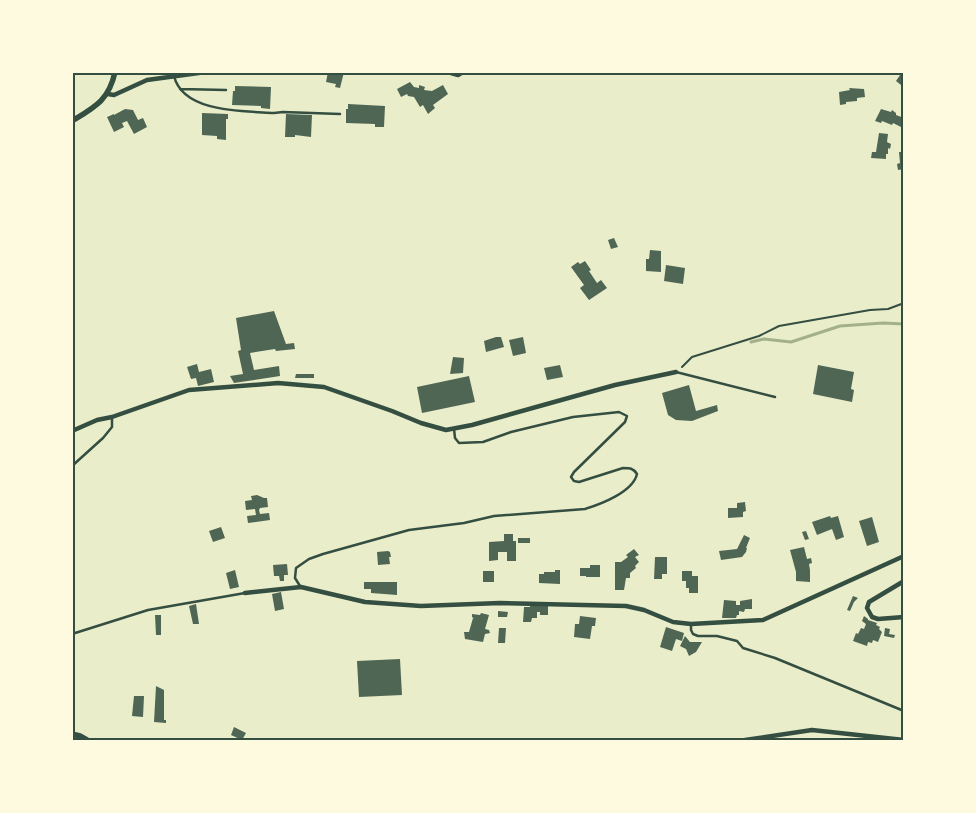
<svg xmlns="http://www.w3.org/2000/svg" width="976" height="813" viewBox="0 0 976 813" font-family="'Alegreya Sans',sans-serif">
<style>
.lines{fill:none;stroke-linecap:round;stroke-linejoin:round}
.stream{stroke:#a3b18a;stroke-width:3}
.building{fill:#4f6655}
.path{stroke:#344e41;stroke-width:2}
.service{stroke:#344e41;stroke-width:2.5}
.minor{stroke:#344e41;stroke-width:4.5}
.tertiary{stroke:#344e41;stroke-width:5.5}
.neatline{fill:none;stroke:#344e41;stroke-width:2}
</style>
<rect width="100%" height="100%" fill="#e9edc9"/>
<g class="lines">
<path class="stream" d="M751,342L764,339L791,342L840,326L883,323L904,324"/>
</g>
<path class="building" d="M328,72H344L340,88L335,87L336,84L326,82Z
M902,72H904V80L901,85L896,81Z
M410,82L414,87L419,88V85L425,87L424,90L432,91L443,85L448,94L433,105L435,108L428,114L423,105L420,107L414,97L408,96L407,94L401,97L397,89Z
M235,86L271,87L270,109L261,108V106L232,105L233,91H235Z
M849,88L864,89L865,97L857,98V101L846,102V104L840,105L839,92L850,90Z
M348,104L385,106L384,127H375V124L346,123V109H348Z
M125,109L133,110L138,120L143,118L147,127L134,134L127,121L122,123L124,127L114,132L107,117L114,114V115Z
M881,109L891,112L892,110L896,113V115L904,118L901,127L893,123L892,125L882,121L881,123L875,121Z
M202,113L228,114V119H226V140L217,139V136L202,135Z
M286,114L312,115L311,137L295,135V137H285Z
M879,133L888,134L887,142L891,144L890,149L888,148V154H886V159L871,158L872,152H876Z
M899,152H904V169L898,170L897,164L900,163Z
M614,238L618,247L611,249L608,240Z
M650,250L661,251V272L646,271V259H649Z
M585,261L591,270L589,271L597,283L601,280L607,288L589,300L580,288L584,285L571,267L578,262L580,264Z
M666,265L685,268L683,284L664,281Z
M274,311L286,344L294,343L295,349L276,351L275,349L250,353L254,370L279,366L280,376L234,383L230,376L243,374L238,351L241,350L236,318Z
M496,337H501L504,347L486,352L484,341Z
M523,337L526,353L513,356L509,340Z
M453,357L464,358L463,373L450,374Z
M197,364L199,372L211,369L214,382L198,386L196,378L191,379L187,367Z
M560,365L563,377L547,380L544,368Z
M818,365L854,372L851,389L854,390L852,402L813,394Z
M296,374H314V378H295Z
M469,376L475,402L422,413L417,387Z
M689,385L696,411L717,405L718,411L692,421L676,420L668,415L662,393Z
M257,495L264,498H267L268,507L260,508L259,510L260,514L269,513L270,520L248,523L247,516L256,515L255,509L246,510L245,501L252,500L251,496Z
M745,502L746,511L743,512V517L728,518V508H737V503Z
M830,516L831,518L838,516L844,537L836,540L832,529L817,535L812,522Z
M872,517L879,542L867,546L859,521Z
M221,527L225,538L213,542L209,531Z
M806,531L809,539L805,540L802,532Z
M504,534H513V541H516V561H507V552H498V560L489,561V542L504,541Z
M744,535L750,538L746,548H747L746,552L742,557L721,560L719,551L737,549Z
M518,538H530V543H518Z
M804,547L807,559L811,558L812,563L809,564L810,570V582L796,581V572L790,550Z
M634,549L639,555L635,557L639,562L635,566L636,568L630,573V578H626L624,590H615V562H621L628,557L626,555Z
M388,551L390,552L391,557H389L390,564L378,565L377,552Z
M655,557H667V574H662V579H654Z
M287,564L288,575H284V581H280L279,576H274L273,565Z
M590,565H600V577H586V576H580V568H590Z
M235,570L239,587L230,589L226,573Z
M555,570H560V584L539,583V574H544V572H555Z
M483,571H494V582H483Z
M682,571H692V576H698V593H689V588H686V581H682Z
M364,582H397V595L371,593V589H364Z
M281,592L284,609L275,611L272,594Z
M853,596L858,598L854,602L850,611L847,610Z
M752,599V609H745L744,612L739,611V615H737L736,618H722L724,600L736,601V605H740V601Z
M196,604L199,624H193L189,606Z
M530,606H548V615H540V612H537V618H532L531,622H523L524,607H530Z
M498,611L508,612L507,617H498Z
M481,613L489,615L485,629L489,630L490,633L485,634L483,642L465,639L464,632H469L473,618L475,619L472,617V614L480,615Z
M155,615H161V635H156Z
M580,616L596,618L595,626H592L590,639L574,637L575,624H579Z
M864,616L868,619V620L877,623L876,625L880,627L879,629L882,632L878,642L873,640L872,643L868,642L867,646L853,641L856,633L858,634L861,628L864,629L866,624L862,621Z
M666,627L684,633L682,641L676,639L672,651L660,647Z
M499,628H506L505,643H498Z
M885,628L890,629L889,634L895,635L894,638L884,636Z
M685,636L690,642H702L696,652L689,656L686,649L680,646Z
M400,659L402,695L359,697L357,661Z
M156,686L164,690V720H166V723L154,722Z
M134,696H144L143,717L132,716Z
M234,727L246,733L242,740L231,735Z"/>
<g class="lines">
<path class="path" d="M682,367L692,357L759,336L779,326L870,310L888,309L904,303"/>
<path class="service" d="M174,76C183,113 244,111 274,113L283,112L340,114
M180,89L226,90
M676,372L775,397
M72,466L103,438L112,427V418
M300,586L295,578L296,568L309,559L323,554L409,530L464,523L494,516L585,509C601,504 633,492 637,474C633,468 630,468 623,468L579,482L574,481L571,477L574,472L625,422L627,416L619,412L573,417L511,432L483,442L459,443L455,438L454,429
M691,624V630L693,634L698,636H717L737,641L743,648L775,658L904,711
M72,634L148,610L245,593"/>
<path class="minor" d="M451,73L458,75L463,72
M108,94L114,95L147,80L206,72
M72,431L97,420L112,417L189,390L278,383L324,387L392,411L421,423L446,430L472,425L615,385L676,372
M904,581L869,602L867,608L872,617L878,619L904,617
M245,593L301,587L365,602L421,606L500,603L626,606L644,610L673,622L691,624L763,620L904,556
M745,740L812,730L904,740"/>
<path class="tertiary" d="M72,121C95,107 109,100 115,72
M72,734L80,736L87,740"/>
</g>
<rect width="976" height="813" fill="none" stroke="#fefae0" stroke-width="148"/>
<rect x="74" y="74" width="828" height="665" class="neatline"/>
</svg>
